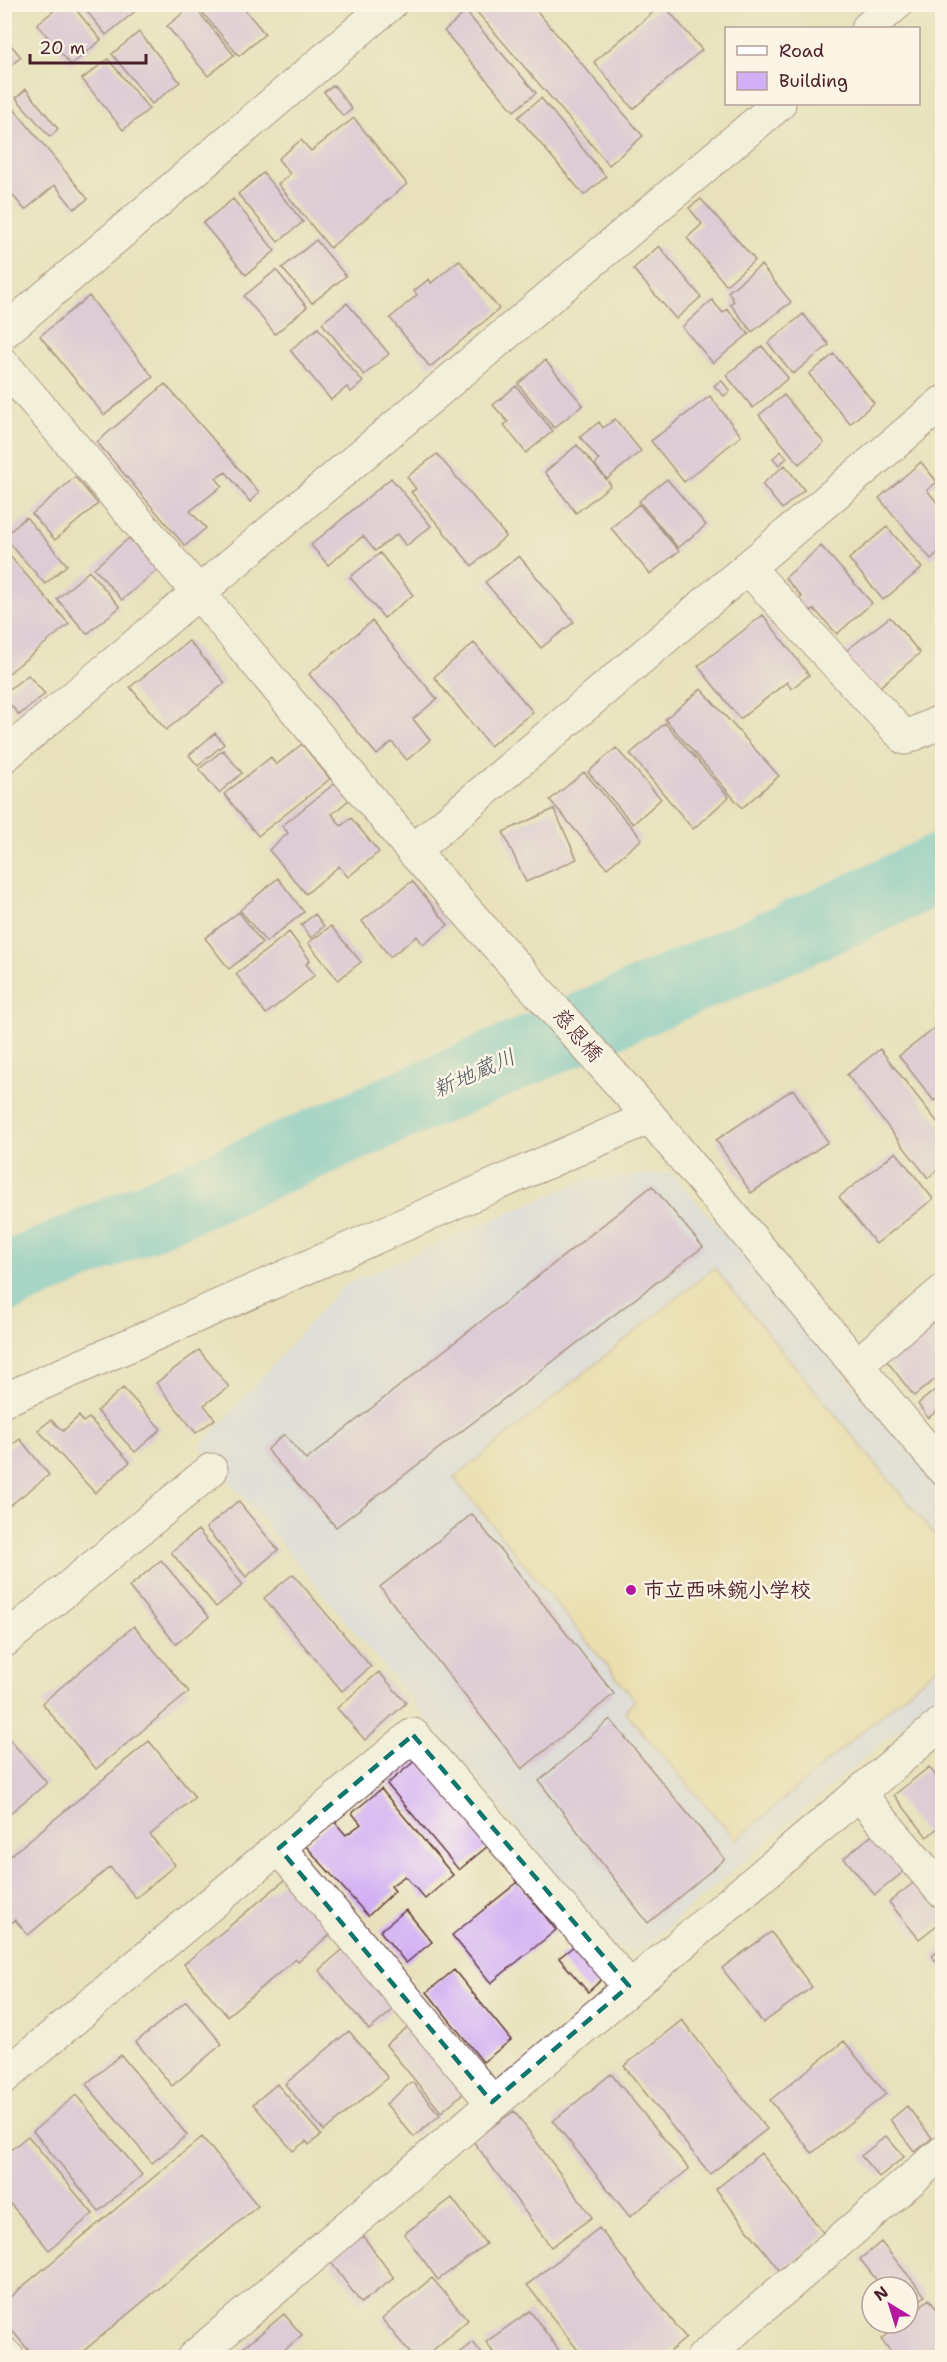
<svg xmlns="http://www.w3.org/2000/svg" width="947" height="2362" viewBox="0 0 947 2362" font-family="'Shantell Sans','Klee One',sans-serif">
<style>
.built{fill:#d4d8f9}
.sand{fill:#eeda9e;stroke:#9c7c64;stroke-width:1.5}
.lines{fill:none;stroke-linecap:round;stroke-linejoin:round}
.river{stroke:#58c4d1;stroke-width:69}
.building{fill:#d1aff5}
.minor-casing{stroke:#623c41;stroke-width:35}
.minor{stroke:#fff;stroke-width:33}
.marked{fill:none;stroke:#0f766e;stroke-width:4.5;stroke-dasharray:12 8;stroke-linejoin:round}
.poi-dot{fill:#b5179e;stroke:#fcf5e5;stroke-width:2}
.labels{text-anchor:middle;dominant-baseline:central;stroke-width:5;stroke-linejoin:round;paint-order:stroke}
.street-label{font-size:21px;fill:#4a1f2b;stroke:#fcf5e5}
.poi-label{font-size:21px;font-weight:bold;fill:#4a1f2b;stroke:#fcf5e5;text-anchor:start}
.water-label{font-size:22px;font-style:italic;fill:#4f5965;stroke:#fcf5e5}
</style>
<rect width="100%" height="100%" fill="#fcf5e5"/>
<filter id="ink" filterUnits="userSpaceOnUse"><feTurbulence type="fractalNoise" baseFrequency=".0167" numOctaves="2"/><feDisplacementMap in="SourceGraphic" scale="12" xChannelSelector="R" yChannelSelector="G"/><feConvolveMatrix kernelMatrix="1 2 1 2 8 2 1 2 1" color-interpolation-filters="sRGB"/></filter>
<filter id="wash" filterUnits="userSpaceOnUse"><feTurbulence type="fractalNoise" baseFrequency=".008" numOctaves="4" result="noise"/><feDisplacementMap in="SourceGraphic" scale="24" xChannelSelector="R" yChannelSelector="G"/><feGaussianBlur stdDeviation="1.35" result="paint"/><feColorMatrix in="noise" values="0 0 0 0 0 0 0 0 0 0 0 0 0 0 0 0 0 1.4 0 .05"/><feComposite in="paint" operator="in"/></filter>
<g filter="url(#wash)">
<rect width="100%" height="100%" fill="#e8e1bc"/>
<path class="built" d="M672,1173L942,1489V1691L637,1953L615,1946L201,1446L344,1285L585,1180Z"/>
<path class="sand" d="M714,1268L942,1544V1663L736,1840L625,1712L635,1700L454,1478Z"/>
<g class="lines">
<path class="river" d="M4,1279L851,910L942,867"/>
</g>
<g id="blocks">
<path class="building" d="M81,4H134L138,9L106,35Z
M470,4H531L643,136L609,165Z
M663,4L702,50L633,109L594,62Z
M61,5H72L101,40L71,65L37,24Z
M193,5L234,55L208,76L167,26Z
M196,5H241L265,34L239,56Z
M466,12L536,93L514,111L444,31Z
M139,32L180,82L152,104L112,54Z
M4,37L21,57L4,71Z
M108,59L149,109L123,130L82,79Z
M334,85L352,109L343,116L324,92Z
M26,89L58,129L50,137L16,98Z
M541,98L606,177L584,195L518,117Z
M10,104L88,199L74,209L55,185L25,210L4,185V109Z
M354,118L407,184L330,248L278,184L290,174L278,159L301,140L311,151Z
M263,173L303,222L278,242L238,194Z
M233,199L275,251L246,275L203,223Z
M701,199L755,260L726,285L687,238L702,224L689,208Z
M316,240L346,276L312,303L282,268Z
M659,246L701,297L676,319L633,269Z
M459,260L499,309L430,367L390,318L417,295L414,291L429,279L431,283Z
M761,265L791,302L752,332L730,304L734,301L728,292Z
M276,270L307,307L275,334L244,296Z
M89,296L153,377L104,415L40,336Z
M712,300L723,313L727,309L749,334L713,363L682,327Z
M347,303L389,354L364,375L322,323Z
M803,314L829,345L793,374L768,343Z
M318,328L363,382L351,392L347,387L331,400L290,350Z
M762,346L788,378L753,408L726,375Z
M834,354L874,403L850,424L809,374Z
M545,360L583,405L554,428L518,384Z
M721,380L730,391L724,396L714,386Z
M165,384L259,492L250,502L226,472L216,478L222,486L190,511L206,528L185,546L97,442Z
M516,386L553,431L526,453L504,425L508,422L493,405Z
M784,395L824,443L799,464L759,415Z
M710,396L741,436L684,482L651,441Z
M615,419L641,451L607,479L595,465L599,460L580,437L599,422L603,428Z
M577,445L611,485L576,513L545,472Z
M781,451L787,458L779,465L773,458Z
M437,454L506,536L472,566L411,492L416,489L407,477Z
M921,462L937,482L927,490L942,509V549L931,559L879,498Z
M785,465L804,490L782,509L762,484Z
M75,477L98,504L55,540L32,514Z
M391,478L431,526L406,546L397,534L375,551L363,536L328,565L311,545Z
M667,479L706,525L678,548L639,501Z
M639,504L679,551L650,574L611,528Z
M26,517L67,565L45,584L4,537Z
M887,527L922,568L883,600L849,559Z
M129,538L157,570L122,600L94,568Z
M821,546L872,603L837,634L814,609L806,616L795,603L802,597L785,578Z
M380,553L413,595L384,618L350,577Z
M9,555L69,624L4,677V558Z
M519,556L574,622L541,648L485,582Z
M89,571L120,607L87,634L57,599Z
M763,615L809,675L791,689L787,682L740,719L698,666Z
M890,617L920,653L876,690L843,653Z
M372,621L437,699L413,719L430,740L407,760L392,742L377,755L309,674Z
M189,641L225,683L166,730L130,687Z
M474,643L533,712L490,746L434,677Z
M28,675L45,694L19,715L4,697V693Z
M701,689L779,776L742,808L665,719Z
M665,723L729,797L693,829L630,754Z
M215,733L224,744L198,766L189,755Z
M302,744L330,779L258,836L224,794L271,757L276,765Z
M616,748L661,799L633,824L588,772Z
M223,750L242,773L219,793L199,769Z
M584,772L642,839L607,868L550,800Z
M335,783L349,800L332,814L341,826L351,818L379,852L348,877L339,866L306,894L269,850L288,833L282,826Z
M554,809L577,859L526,882L503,832Z
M278,878L304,912L266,942L240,910Z
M412,881L448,925L423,945L417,936L390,957L362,921Z
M239,912L262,943L229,969L205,938Z
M315,914L324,926L311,938L301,925Z
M331,926L361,962L338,980L308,943Z
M289,932L310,960L306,964L315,975L266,1014L236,974Z
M942,1023V1095L934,1101L899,1056Z
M880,1049L942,1128V1166L928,1178L847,1075Z
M793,1089L828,1142L751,1193L716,1140Z
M896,1152L933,1199L876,1244L839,1197Z
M652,1186L703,1247L336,1527L267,1450L284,1434L306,1460Z
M942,1309V1374L914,1396L883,1356Z
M199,1350L229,1387L204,1405L215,1419L196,1433L156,1383Z
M942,1384V1407L928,1418L918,1404Z
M123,1388L161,1429L135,1452L97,1411Z
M79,1416L83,1422L89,1418L130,1462L95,1493L38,1430L51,1420L63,1431Z
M20,1439L49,1475L4,1510V1451Z
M238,1501L278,1550L246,1577L206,1528Z
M472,1514L614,1694L522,1769L380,1587Z
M198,1530L243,1585L216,1607L171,1552Z
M161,1560L209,1617L176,1644L129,1587Z
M293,1574L371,1667L342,1691L264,1598Z
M134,1626L189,1692L96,1769L42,1703Z
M379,1672L406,1703L365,1740L337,1708Z
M610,1719L725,1859L648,1923L539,1781Z
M4,1733L47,1783L4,1818Z
M149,1741L195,1797L150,1835L175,1865L136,1898L110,1867L28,1935L15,1920L4,1929V1861Z
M422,1755L494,1841L459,1870L387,1784Z
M929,1767L942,1784V1824L927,1837L894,1795Z
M381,1789L453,1875L425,1899L405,1876L391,1886L395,1891L368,1916L305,1845L333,1820L346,1835L361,1824L352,1813Z
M877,1831L908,1868L875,1895L844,1858Z
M292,1874L337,1929L298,1961L296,1959L227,2016L184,1964Z
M917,1880L942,1913V1921L919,1939L889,1902Z
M518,1882L556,1930L491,1983L452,1935Z
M406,1910L432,1942L406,1963L380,1931Z
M771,1932L812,1987L763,2023L722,1968Z
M580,1941L608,1974L588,1992L559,1958Z
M348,1945L399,2005L369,2030L319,1970Z
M942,1948V1970L932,1956Z
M454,1970L511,2040L483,2062L427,1992Z
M186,2001L222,2044L172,2086L136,2042Z
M682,2020L767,2129L710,2174L624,2066Z
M410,2025L465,2092L441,2112L386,2045Z
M349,2031L388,2078L324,2131L285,2084Z
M844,2041L886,2094L812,2153L770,2100Z
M121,2055L187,2135L152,2163L86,2084Z
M611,2074L689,2169L630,2217L553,2121Z
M412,2082L440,2115L414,2137L386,2104Z
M277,2084L321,2135L309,2145L306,2141L293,2151L253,2104Z
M76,2095L142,2175L99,2211L33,2131Z
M907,2106L932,2138L915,2152L890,2120Z
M514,2111L592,2217L551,2247L473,2141Z
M28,2136L93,2214L49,2250L4,2196V2155Z
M886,2136L904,2157L879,2177L861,2156Z
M202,2137L258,2206L75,2358H35L4,2321V2302Z
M761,2153L825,2235L780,2271L716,2189Z
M452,2198L486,2244L438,2280L404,2234Z
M599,2228L686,2338L662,2358H584L527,2285Z
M363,2236L394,2278L361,2303L330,2261Z
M881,2242L925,2296L908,2309V2287H882L860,2259Z
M432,2278L468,2320L424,2358H414L382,2319Z
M929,2299L942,2316V2358H896L881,2339L901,2323H908V2317Z
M530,2311L560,2352L553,2358H497L486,2342Z
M284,2314L302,2335L275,2358H231Z
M473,2342L485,2358H452Z"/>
</g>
</g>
<g filter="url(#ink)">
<use href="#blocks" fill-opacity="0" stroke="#623c41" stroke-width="1.5"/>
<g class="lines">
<defs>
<path id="minor" d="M868,28L896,4
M4,332L390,4
M4,365L198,592L413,851L650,1117L942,1468
M748,568L905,738L942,721
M4,756L779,104
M413,851L942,403
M857,1365L942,1292
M4,1400L650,1117
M4,1641L211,1470
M859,1794L942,1891
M279,1848L492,2102
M4,2077L413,1735L629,1986
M4,2354L8,2358
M193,2358L942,1723
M703,2358L942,2153"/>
</defs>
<use href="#minor" class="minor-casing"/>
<use href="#minor" class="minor"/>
</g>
</g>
<path d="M0 0H947V2362H0ZM413,1735L629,1986L492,2102L279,1848Z" fill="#e8e1bc" fill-opacity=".55" fill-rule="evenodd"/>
<path class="marked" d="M413,1735L629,1986L492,2102L279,1848Z"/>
<circle class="poi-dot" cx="631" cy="1590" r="6"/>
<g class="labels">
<g class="street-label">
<text transform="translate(578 1035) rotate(49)">慈恩橋</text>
</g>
<g class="poi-label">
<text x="643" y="1590">市立西味鋺小学校</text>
</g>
<g class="water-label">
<text transform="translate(474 1073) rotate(-24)">新地蔵川</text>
</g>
</g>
<rect width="947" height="2362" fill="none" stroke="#fcf5e5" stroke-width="24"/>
<rect x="725" y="27" width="195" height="78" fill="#fcf5e5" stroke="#b59f9b" stroke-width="1.5"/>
<rect x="737" y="46" width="30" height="9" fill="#ffffff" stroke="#b59f9b" stroke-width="1.5"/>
<text x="779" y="57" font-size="18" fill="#4a1f2b">Road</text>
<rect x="737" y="72" width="30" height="18" fill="#d1aff5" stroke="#b59f9b" stroke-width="1.5"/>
<text x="779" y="87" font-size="18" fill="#4a1f2b">Building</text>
<g transform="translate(890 2305) rotate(322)"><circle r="28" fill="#fcf5e5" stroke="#b59f9b" stroke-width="1.5"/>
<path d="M0-4.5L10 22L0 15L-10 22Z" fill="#b5179e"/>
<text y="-9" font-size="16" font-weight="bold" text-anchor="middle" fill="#4a1f2b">N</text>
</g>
<path d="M30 54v9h116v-9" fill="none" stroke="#4a1f2b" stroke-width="3"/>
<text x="39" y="54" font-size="18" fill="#4a1f2b" stroke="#fcf5e5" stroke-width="4.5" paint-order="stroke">20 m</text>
</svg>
